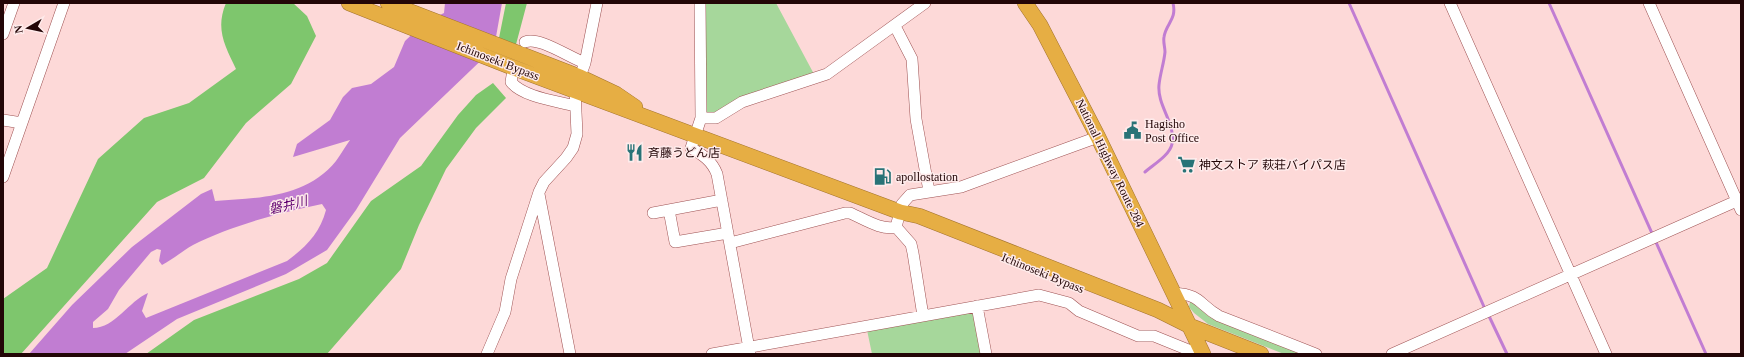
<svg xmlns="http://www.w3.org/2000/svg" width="1744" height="357" viewBox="0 0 1744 357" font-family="'Times New Roman','Noto Sans JP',serif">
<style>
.green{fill:#a6d79b}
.forest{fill:#7ec66d}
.water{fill:#c17dd2;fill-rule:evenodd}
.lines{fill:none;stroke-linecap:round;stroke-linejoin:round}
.stream{stroke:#c17dd2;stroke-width:3}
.minor-casing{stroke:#9e5253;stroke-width:12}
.highway-casing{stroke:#a2732f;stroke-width:16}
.minor{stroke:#fff;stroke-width:11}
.highway{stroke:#e6ae44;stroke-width:15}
.labels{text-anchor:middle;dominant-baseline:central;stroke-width:3;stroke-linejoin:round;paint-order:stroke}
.street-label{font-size:12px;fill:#230607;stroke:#feebeb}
.poi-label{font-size:12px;fill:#230607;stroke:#feebeb;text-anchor:start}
.water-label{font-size:13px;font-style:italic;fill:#5f0070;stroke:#feebeb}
</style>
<rect width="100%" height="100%" fill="#fdd9d8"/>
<path class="green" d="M705,3H776L815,76L758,91L716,114H705Z
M1190,302H1194L1207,315L1215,319L1303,354H1284L1208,324L1194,313L1189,307Z
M975,311L982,354H872L867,330Z"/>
<path class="forest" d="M226,3H293L307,16L316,36L291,84L246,123L204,178L157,202L21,354H3V299L47,268L98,159L144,118L189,103L236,69C225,46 215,29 226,3Z
M506,3H527L514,52L499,38Z
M493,83L506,98L476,128L446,169L419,225L401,269L327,354H146L194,320L299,279L327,263L371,201L421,166L458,115L476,95Z"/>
<path class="water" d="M445,3H502L494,48L400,138L356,210L327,250L286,274L177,319L125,354H29L72,305L132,247L201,194L212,189L215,201C258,198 306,198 336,161C341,154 345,147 350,140L293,157L297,144L330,120L343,97L352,88L371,84L394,67L405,41L425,22L444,13ZM322,204L326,210C320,233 306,247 287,261L146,318L142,311L148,293C129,301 115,328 93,328V322L108,309L119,290L151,252L157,249L161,250L159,261L162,265C173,259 184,250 193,245C230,226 282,212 322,204Z"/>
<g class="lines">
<path class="stream" d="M1349,3L1485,309
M1549,3L1706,354
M1145,172C1153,165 1170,155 1172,144C1176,123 1157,106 1159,85C1160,74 1164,63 1165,52C1165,47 1163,42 1164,37C1166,23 1177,20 1173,3
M1488,314L1507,354"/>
<defs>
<path id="minor" d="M700,3L701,118L691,148C703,155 712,161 717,174L750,354
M1450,3L1606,354
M1649,3L1741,210
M895,26L912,59L916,119L929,191
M3,34L14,3
M525,42C539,36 570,58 585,63
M512,76L511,82C523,97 556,101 575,106
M701,118H716L742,102L827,74L925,3
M3,120L22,123
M3,177L64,3
M539,194L570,354
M669,210L675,242L728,233
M653,213L722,200
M730,243L845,213H850C864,219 882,231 896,227
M1174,293C1202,295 1198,304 1219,316L1316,354
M977,306L986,354
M923,316L913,253L911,244L896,227L902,204L910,195L961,187L1098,137
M487,354L505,312L511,279L539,192L544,182L566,158L573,148L577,134L575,90L585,63L597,3
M712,354L1039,295L1069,303L1079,311L1138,336H1154L1191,351L1200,348
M1392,354L1741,199"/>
<path id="highway" d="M349,3L509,66L900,212L919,216L1158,310L1190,326L1261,354
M388,3L580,77L616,94L635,107
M1025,3L1040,25L1098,137L1203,354"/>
</defs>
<use href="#minor" class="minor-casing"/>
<use href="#highway" class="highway-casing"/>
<use href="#minor" class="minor"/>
<use href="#highway" class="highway"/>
</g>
<defs>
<symbol id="civic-bare" viewBox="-9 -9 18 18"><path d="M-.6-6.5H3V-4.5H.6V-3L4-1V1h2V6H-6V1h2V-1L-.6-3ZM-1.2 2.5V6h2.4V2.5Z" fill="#297377" stroke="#feebeb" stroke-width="2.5" paint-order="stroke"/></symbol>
<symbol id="restaurant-bare" viewBox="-9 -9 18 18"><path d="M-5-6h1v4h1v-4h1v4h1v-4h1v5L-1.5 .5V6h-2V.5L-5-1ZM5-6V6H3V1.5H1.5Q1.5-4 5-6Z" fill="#297377" stroke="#feebeb" stroke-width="2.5" paint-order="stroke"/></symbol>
<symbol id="supermarket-bare" viewBox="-9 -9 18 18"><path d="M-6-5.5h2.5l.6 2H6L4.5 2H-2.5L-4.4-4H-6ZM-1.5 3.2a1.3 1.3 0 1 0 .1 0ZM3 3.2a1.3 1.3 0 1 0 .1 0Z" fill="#297377" stroke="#feebeb" stroke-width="2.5" paint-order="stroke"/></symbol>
<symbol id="fuel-bare" viewBox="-9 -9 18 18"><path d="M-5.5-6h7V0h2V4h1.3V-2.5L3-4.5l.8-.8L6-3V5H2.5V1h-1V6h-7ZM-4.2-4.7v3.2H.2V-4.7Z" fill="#297377" stroke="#feebeb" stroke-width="2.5" paint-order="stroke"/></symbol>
</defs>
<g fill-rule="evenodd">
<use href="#civic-bare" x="1120" y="118" width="25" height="25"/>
<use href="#restaurant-bare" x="622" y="140" width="25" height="25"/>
<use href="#supermarket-bare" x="1174" y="152" width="25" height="25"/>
<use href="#fuel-bare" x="870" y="164" width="25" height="25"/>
</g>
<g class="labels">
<g class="street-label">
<text transform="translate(498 61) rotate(21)">Ichinoseki Bypass</text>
<text transform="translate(1110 163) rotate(64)">National Highway Route 284</text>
<text transform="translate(1043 273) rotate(22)">Ichinoseki Bypass</text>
</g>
<g class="poi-label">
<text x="1145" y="124">Hagisho<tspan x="1145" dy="14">Post Office</tspan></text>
<text x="648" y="153">斉藤うどん店</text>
<text x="1199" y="165">神文ストア 萩荘バイパス店</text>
<text x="896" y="177">apollostation</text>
</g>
<g class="water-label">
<text transform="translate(288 205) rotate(-14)">磐井川</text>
</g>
</g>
<rect width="1744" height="357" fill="none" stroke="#230607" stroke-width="8"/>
<g transform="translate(28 28) rotate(261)" stroke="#feebeb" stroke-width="3" paint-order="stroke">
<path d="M0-3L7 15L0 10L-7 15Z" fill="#230607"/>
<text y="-6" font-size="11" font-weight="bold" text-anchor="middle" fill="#230607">N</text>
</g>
</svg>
